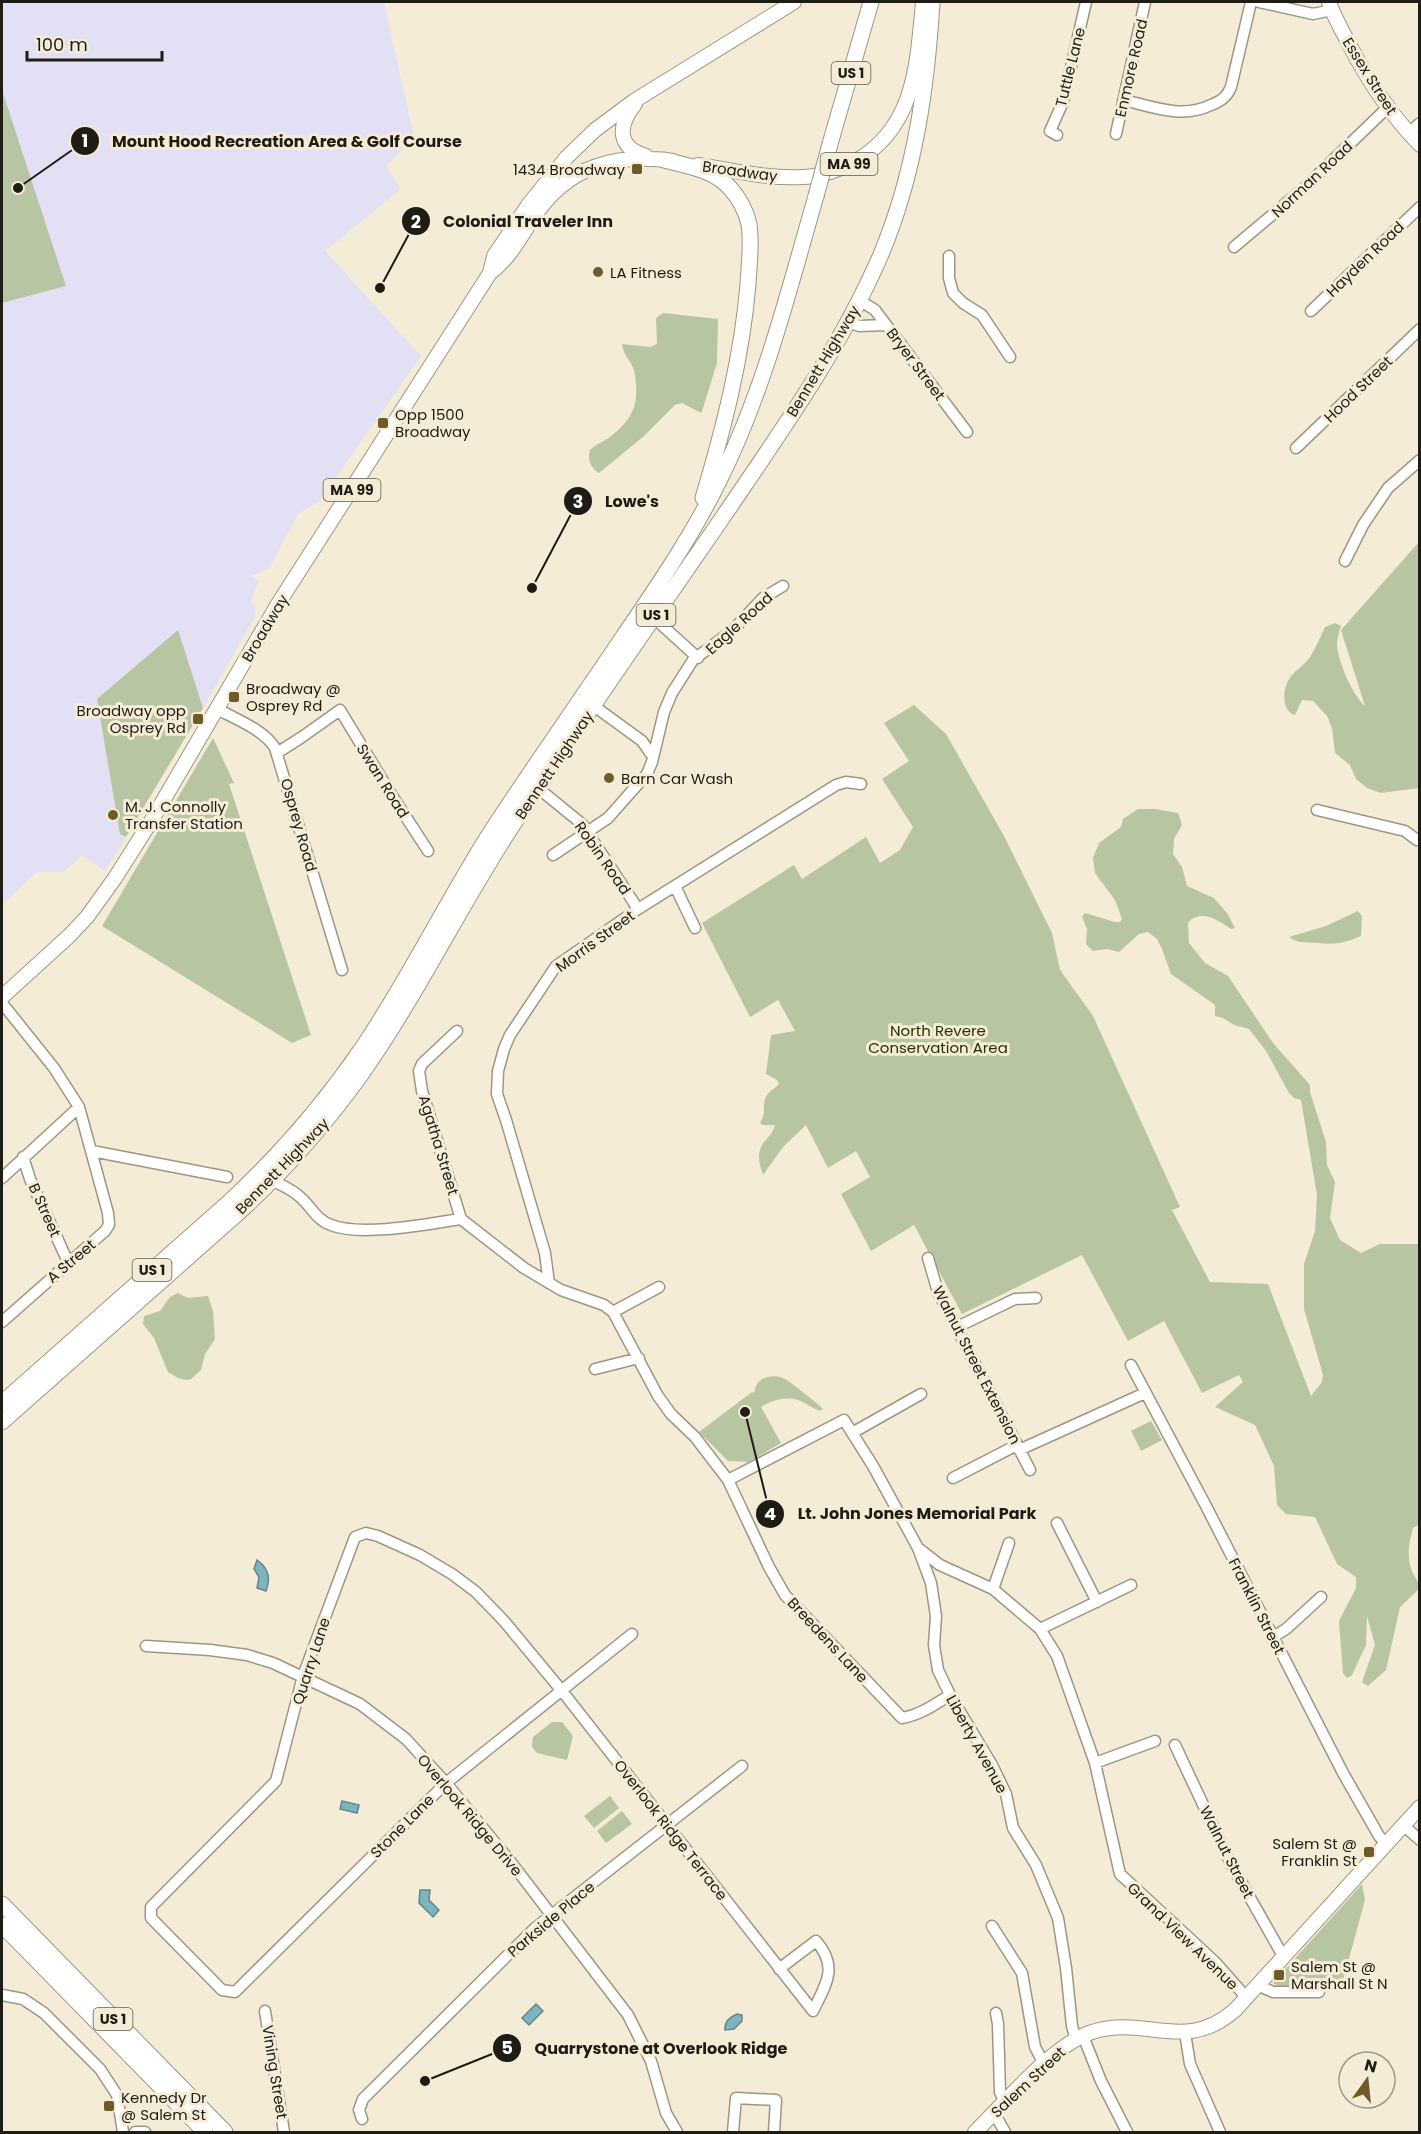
<svg xmlns="http://www.w3.org/2000/svg" width="1421" height="2134" viewBox="0 0 1421 2134" font-family="Poppins,sans-serif">
<style>
.industrial{fill:#e3dff5}
.green{fill:#b8c5a3}
.water{fill:#7eb4c0;stroke:#62868d;stroke-width:1.5}
.lines{fill:none;stroke-linecap:round;stroke-linejoin:round}
.minor-casing{stroke:#9e9682;stroke-width:13}
.major-casing{stroke:#9e9682;stroke-width:16}
.highway-casing{stroke:#9e9682;stroke-width:17}
.minor{stroke:#fff;stroke-width:10}
.major{stroke:#fff;stroke-width:14}
.highway{stroke:#fff;stroke-width:15}
.highway-bridge-casing{stroke:#9e9682;stroke-width:17;stroke-linecap:butt}
.highway-bridge{stroke:#fff;stroke-width:15}
.poi-dot{fill:#6f5b2a;stroke:#f4ecd6;stroke-width:2}
.labels{text-anchor:middle;dominant-baseline:central;stroke-width:6;stroke-linejoin:round;paint-order:stroke}
.shield{fill:#f4ecd6;stroke:#5f5a4f;stroke-width:1.5}
.shield-label{font-size:14px;font-weight:bold;fill:#1f1c15}
.street-label{font-size:15px;fill:#1f1c15;stroke:#f4ecd6}
.poi-label{font-size:15px;fill:#1f1c15;stroke:#f4ecd6;text-anchor:start}
.park-label{font-size:15px;fill:#253202;stroke:#f4ecd6}
.leader{fill:none;stroke:#1f1c15;stroke-width:2}
.callout-dot{fill:#1f1c15;stroke:#f4ecd6;stroke-width:2}
.mark-label{font-size:18px;text-anchor:middle;font-weight:bold;fill:#fff}
.callout-label{font-size:16px;text-anchor:middle;font-weight:bold;fill:#1f1c15;stroke:#f4ecd6;stroke-width:6;stroke-linejoin:round;paint-order:stroke}
</style>
<rect width="100%" height="100%" fill="#f4ecd6"/>
<path class="industrial" d="M2,2H401L384,3L414,137L386,166L401,189L325,251L421,356L319,502L298,514L269,569L251,576L259,581L251,601L255,607V617L203,708L178,630L107,755L120,834L126,837L105,871L82,855L64,872H37L2,905Z"/>
<path class="green" d="M2,90L66,286L2,303Z
M663,313L718,319L717,363L703,408L701,413L682,403L675,405L644,436L599,473C591,468 587,460 590,450C596,444 603,442 610,437C634,418 639,404 635,375C634,363 623,356 622,344L650,347L657,344L656,318Z
M1419,542V788L1381,793L1367,788L1356,779L1350,765L1335,753L1332,728L1327,716L1313,701L1302,700L1295,715C1281,711 1282,688 1290,678C1295,670 1304,666 1310,657C1316,648 1320,637 1325,627L1335,623L1341,626C1339,632 1337,638 1337,645C1338,662 1353,696 1365,706L1341,630Z
M178,630L203,708L126,837L120,834L97,699Z
M914,705L946,734L1004,836L1052,933L1060,970L1093,1016L1180,1207L1172,1210L1210,1282L1268,1284L1311,1396L1322,1382L1323,1375L1304,1309V1264L1315,1231L1317,1195L1301,1100L1294,1098L1289,1093L1266,1051L1249,1029L1234,1025L1223,1018L1215,1016V1005L1171,974L1162,949L1157,939L1152,935L1148,932L1139,934L1119,952L1107,949L1093,951L1086,944L1087,929L1082,917L1085,913L1115,922H1120L1122,919L1115,900L1095,873L1093,858L1099,843L1121,827L1123,819L1138,809H1155L1178,813L1182,825L1174,839L1173,854L1182,867L1187,886L1214,898L1227,913L1235,928L1231,929C1218,920 1200,908 1188,923L1189,943L1205,963L1228,976L1273,1043L1310,1085V1092L1326,1142L1327,1165L1335,1182L1330,1218L1340,1240L1361,1253L1380,1244H1419L1420,1524L1413,1528C1409,1543 1406,1556 1412,1571C1415,1578 1419,1581 1419,1589L1400,1607L1386,1670L1368,1686L1362,1682L1375,1645L1367,1616L1366,1645L1352,1675L1347,1678L1343,1673L1339,1621L1356,1588V1577L1337,1564L1315,1517L1286,1514L1277,1505L1274,1466L1255,1425L1215,1407L1243,1382L1239,1375L1202,1393L1164,1321L1128,1341L1082,1255L962,1314L914,1225L871,1251L841,1194L870,1177L856,1151L828,1168L806,1125L783,1147L763,1175C759,1164 756,1152 764,1142C769,1136 773,1133 775,1125H763L760,1123C767,1111 762,1109 765,1099C767,1092 775,1089 779,1084L777,1080L766,1074L771,1035L795,1031L778,1000L750,1017L702,923L794,865L802,879L866,837L880,863L900,850L913,827L882,779L909,761L884,723Z
M213,738L234,783L229,784L311,1035L292,1043L102,926Z
M1358,911L1362,916L1361,936C1345,943 1335,945 1318,943C1307,942 1299,944 1289,937L1326,926Z
M178,1293L188,1298L208,1296L213,1311L215,1339L205,1354L201,1370L191,1379L186,1380L178,1378L168,1372L154,1338L143,1324L144,1316L160,1311L170,1297Z
M768,1377C773,1376 779,1376 783,1378C787,1379 821,1406 823,1409L820,1411C812,1408 806,1403 798,1400C788,1396 769,1401 761,1407L781,1443L749,1462L728,1461L699,1432L752,1392L754,1393C756,1384 759,1379 768,1377Z
M1151,1421L1162,1440L1141,1451L1131,1431Z
M552,1722H562L573,1736L567,1760L537,1753L532,1747L533,1737Z
M610,1796L619,1808L594,1828L584,1816Z
M622,1811L632,1824L606,1843L597,1831Z
M1362,1884L1365,1900L1342,1984L1278,1986L1273,1983Z"/>
<path class="water" d="M257,1560C269,1568 271,1578 266,1591L257,1588L259,1577L254,1569Z
M342,1801L359,1805L357,1813L340,1809Z
M420,1890H430L429,1900L439,1910L433,1917L419,1903Z
M536,2004L543,2011L529,2025L522,2018Z
M737,2014L742,2015V2021L734,2029L725,2030C724,2022 730,2017 737,2014Z"/>
<g class="lines">
<defs>
<path id="minor" d="M1259,2L1313,14L1332,10
M1124,100C1153,107 1182,119 1211,105C1221,101 1227,97 1231,87L1251,2
M1409,133L1420,123
M1116,134L1145,2
M1057,135L1050,131L1063,102L1086,2
M1234,247L1303,189L1387,108
M949,256V278L953,293L963,303L982,315L1010,357
M859,300L875,310L967,432
M1311,311L1420,207
M848,322L859,326L886,325
M1296,448L1420,329
M1345,561L1363,525L1388,488L1420,460
M654,618L698,658
M594,706L642,741L653,757
M217,709C236,719 264,730 275,748L342,970
M277,753L302,737L340,710L391,794L428,851
M538,788L582,824L638,909
M1317,810L1405,831L1417,840H1420
M553,855L608,818L647,774L652,762L664,712L672,693L693,660L732,631L763,598L783,586
M675,886L695,928
M2,1003L54,1068L79,1107L108,1213L109,1225L105,1231L2,1322
M457,1031L422,1064L419,1071L422,1091L461,1219
M92,1151L227,1177
M23,1157L30,1179L68,1262
M2,1178L79,1107
M272,1180C281,1185 293,1190 300,1197C311,1206 316,1220 331,1225C361,1237 428,1224 461,1219L524,1268L561,1290L604,1305L613,1312L658,1396L671,1414L695,1437L728,1480L769,1567L785,1595L902,1718C920,1715 934,1705 950,1695
M928,1258L938,1292L1030,1470
M549,1283L545,1253L506,1120L497,1094L498,1071L504,1049L510,1035L556,966L638,909L836,785L846,782L861,784
M613,1312L659,1287
M957,1327L1015,1299L1036,1298
M1131,1365L1206,1506L1343,1773L1379,1836L1386,1844
M595,1369L639,1358
M852,1433L921,1394
M1019,1450L1145,1393
M953,1478L1017,1445
M728,1480L844,1420L873,1466L918,1548L940,1565L993,1589L1040,1629L1057,1656L1095,1763L1120,1874L1216,1963L1246,1997
M1057,1523L1097,1602
M918,1548L931,1583L936,1616L934,1645L938,1670L950,1695L992,1765L1006,1794L1013,1828L1036,1865L1058,1918L1066,1968L1072,2026L1076,2040
M993,1589L1009,1543
M1040,1629L1131,1585
M632,1634L446,1783L235,1992L222,1990L151,1918V1907L276,1781L303,1676L355,1537L366,1533L378,1536L420,1555L452,1574L476,1592L504,1621L562,1691L813,2011C826,1984 839,1967 816,1941L779,1969
M1273,1637L1286,1629L1321,1597
M146,1646L210,1650L247,1655L273,1663L360,1704L406,1739L446,1783L510,1861L628,2015L651,2061L666,2113L677,2132
M1175,1745L1231,1864L1283,1956
M1095,1763L1155,1741
M1403,1825L1420,1840
M992,1926L1022,1973L1035,2047L1044,2064
M1257,1985L1273,1992H1319
M2,1995L23,1999L44,2013L100,2069L117,2095L123,2132
M265,2011L284,2132
M996,2013L998,2024L1000,2092L1005,2103
M1185,2033L1190,2064L1220,2132
M1083,2036L1101,2081L1127,2132
M994,2113L1005,2132
M362,2119L359,2110L363,2099L535,1928L742,1766
M135,2132H145
M733,2132L736,2098L776,2100L774,2132"/>
<path id="major" d="M1329,2C1334,17 1342,30 1349,44C1368,81 1391,115 1420,145
M635,104C618,125 616,147 646,156
M698,165C732,170 768,179 802,177C820,177 838,170 854,162C916,128 917,63 923,2
M490,273C510,258 521,236 535,215C569,166 615,153 673,161
M2,997L69,936L87,917L115,878L153,818L278,604L490,273L494,256L529,204L567,157L595,130L634,101L794,2
M975,2132C1006,2102 1050,2048 1089,2033C1143,2013 1184,2055 1235,2010L1420,1807"/>
<path id="highway" d="M830,144L871,2
M664,160C687,166 713,169 730,188C739,198 746,211 749,224C752,243 749,264 748,284C742,357 724,427 703,498
M2,1403L228,1203C279,1156 324,1104 363,1047C408,980 444,907 487,838C531,770 578,704 623,637C657,587 692,536 719,481C764,391 788,293 816,196
M2,1422L237,1214C283,1172 324,1126 360,1076C418,994 461,903 516,820C584,717 655,616 725,514C782,430 842,346 882,252C915,172 927,87 932,2
M2,1904L225,2132
M2,1925L205,2132"/>
</defs>
<use href="#minor" class="minor-casing"/>
<use href="#major" class="major-casing"/>
<use href="#highway" class="highway-casing"/>
<use href="#minor" class="minor"/>
<use href="#major" class="major"/>
<use href="#highway" class="highway"/>
<defs>
<path id="highway-bridge" d="M816,196L830,144"/>
</defs>
<use href="#highway-bridge" class="highway-bridge-casing"/>
<use href="#highway-bridge" class="highway-bridge"/>
</g>
<g class="poi-dot">
<rect x="631" y="163" width="12" height="12" rx="3"/>
<circle cx="598" cy="272" r="6"/>
<rect x="377" y="417" width="12" height="12" rx="3"/>
<rect x="228" y="691" width="12" height="12" rx="3"/>
<rect x="192" y="713" width="12" height="12" rx="3"/>
<circle cx="609" cy="778" r="6"/>
<circle cx="113" cy="815" r="6"/>
<rect x="1363" y="1846" width="12" height="12" rx="3"/>
<rect x="1273" y="1969" width="12" height="12" rx="3"/>
<rect x="103" y="2100" width="12" height="12" rx="3"/>
</g>
<g class="labels">
<g class="shield">
<rect x="831.5" y="62" width="39" height="22" rx="4.5"/>
<rect x="820.5" y="153" width="57" height="22" rx="4.5"/>
<rect x="323.5" y="479" width="57" height="22" rx="4.5"/>
<rect x="636.5" y="604" width="39" height="22" rx="4.5"/>
<rect x="132.5" y="1259" width="39" height="22" rx="4.5"/>
<rect x="93.5" y="2008" width="39" height="22" rx="4.5"/>
</g>
<g class="shield-label">
<text x="851" y="73">US 1</text>
<text x="849" y="164">MA 99</text>
<text x="352" y="490">MA 99</text>
<text x="656" y="615">US 1</text>
<text x="152" y="1270">US 1</text>
<text x="113" y="2019">US 1</text>
</g>
<g class="street-label">
<text transform="translate(1070 67) rotate(-76)">Tuttle Lane</text>
<text transform="translate(1131 68) rotate(-77)">Enmore Road</text>
<text transform="translate(1370 76) rotate(58)">Essex Street</text>
<text transform="translate(740 171) rotate(8)">Broadway</text>
<text transform="translate(1312 179) rotate(-43)">Norman Road</text>
<text transform="translate(1365 259) rotate(-44)">Hayden Road</text>
<text transform="translate(823 361) rotate(-59)">Bennett Highway</text>
<text transform="translate(916 364) rotate(53)">Bryer Street</text>
<text transform="translate(1358 389) rotate(-44)">Hood Street</text>
<text transform="translate(739 623) rotate(-42)">Eagle Road</text>
<text transform="translate(265 628) rotate(-59)">Broadway</text>
<text transform="translate(554 765) rotate(-56)">Bennett Highway</text>
<text transform="translate(383 781) rotate(58)">Swan Road</text>
<text transform="translate(299 825) rotate(74)">Osprey Road</text>
<text transform="translate(603 858) rotate(55)">Robin Road</text>
<text transform="translate(595 941) rotate(-36)">Morris Street</text>
<text transform="translate(439 1145) rotate(73)">Agatha Street</text>
<text transform="translate(282 1166) rotate(-46)">Bennett Highway</text>
<text transform="translate(45 1210) rotate(66)">B Street</text>
<text transform="translate(71 1261) rotate(-40)">A Street</text>
<text transform="translate(977 1365) rotate(63)">Walnut Street Extension</text>
<text transform="translate(1257 1606) rotate(63)">Franklin Street</text>
<text transform="translate(828 1640) rotate(47)">Breedens Lane</text>
<text transform="translate(311 1661) rotate(-72)">Quarry Lane</text>
<text transform="translate(977 1744) rotate(61)">Liberty Avenue</text>
<text transform="translate(470 1815) rotate(50)">Overlook Ridge Drive</text>
<text transform="translate(402 1826) rotate(-45)">Stone Lane</text>
<text transform="translate(671 1830) rotate(52)">Overlook Ridge Terrace</text>
<text transform="translate(1227 1852) rotate(63)">Walnut Street</text>
<text transform="translate(551 1919) rotate(-40)">Parkside Place</text>
<text transform="translate(1183 1936) rotate(44)">Grand View Avenue</text>
<text transform="translate(275 2072) rotate(81)">Vining Street</text>
<text transform="translate(1028 2082) rotate(-43)">Salem Street</text>
</g>
<g class="poi-label">
<text x="625" y="169" text-anchor="end">1434 Broadway</text>
<text x="610" y="272">LA Fitness</text>
<text x="395" y="414">Opp 1500<tspan x="395" dy="17">Broadway</tspan></text>
<text x="246" y="688">Broadway @<tspan x="246" dy="17">Osprey Rd</tspan></text>
<text x="186" y="710" text-anchor="end">Broadway opp<tspan x="186" dy="17">Osprey Rd</tspan></text>
<text x="621" y="778">Barn Car Wash</text>
<text x="125" y="806">M. J. Connolly<tspan x="125" dy="17">Transfer Station</tspan></text>
<text x="1357" y="1843" text-anchor="end">Salem St @<tspan x="1357" dy="17">Franklin St</tspan></text>
<text x="1291" y="1966">Salem St @<tspan x="1291" dy="17">Marshall St N</tspan></text>
<text x="121" y="2097">Kennedy Dr<tspan x="121" dy="17">@ Salem St</tspan></text>
</g>
<g class="park-label">
<text x="938" y="1030">North Revere<tspan x="938" dy="17">Conservation Area</tspan></text>
</g>
</g>
<path class="leader" d="M18 188L85 141M380 288L416 221M532 588L578 501M745 1412L770 1514M425 2081L507 2048"/>
<g class="callout-dot">
<circle cx="18" cy="188" r="6"/>
<circle cx="380" cy="288" r="6"/>
<circle cx="532" cy="588" r="6"/>
<circle cx="745" cy="1412" r="6"/>
<circle cx="425" cy="2081" r="6"/>
<circle cx="85" cy="141" r="15"/>
<circle cx="416" cy="221" r="15"/>
<circle cx="578" cy="501" r="15"/>
<circle cx="770" cy="1514" r="15"/>
<circle cx="507" cy="2048" r="15"/>
</g>
<g class="mark-label">
<text x="85" y="147">1</text>
<text x="416" y="228">2</text>
<text x="578" y="508">3</text>
<text x="770" y="1520">4</text>
<text x="507" y="2054">5</text>
</g>
<g class="callout-label">
<text x="287" y="147">Mount Hood Recreation Area &amp; Golf Course</text>
<text x="528" y="227">Colonial Traveler Inn</text>
<text x="632" y="507">Lowe's</text>
<text x="917" y="1519">Lt. John Jones Memorial Park</text>
<text x="661" y="2054">Quarrystone at Overlook Ridge</text>
</g>
<rect width="1421" height="2134" fill="none" stroke="#1f1c15" stroke-width="6"/>
<g transform="translate(1367 2080) rotate(15)"><circle r="28" fill="#f4ecd6" stroke="#9f9989" stroke-width="1.5"/>
<path d="M0-4.5L10 22L0 15L-10 22Z" fill="#6f5b2a"/>
<text y="-9" font-size="16" font-weight="bold" text-anchor="middle" fill="#1f1c15">N</text>
</g>
<path d="M27 51v9h135v-9" fill="none" stroke="#1f1c15" stroke-width="3"/>
<text x="36" y="51" font-size="18" fill="#1f1c15" stroke="#f4ecd6" stroke-width="4.5" paint-order="stroke">100 m</text>
</svg>
